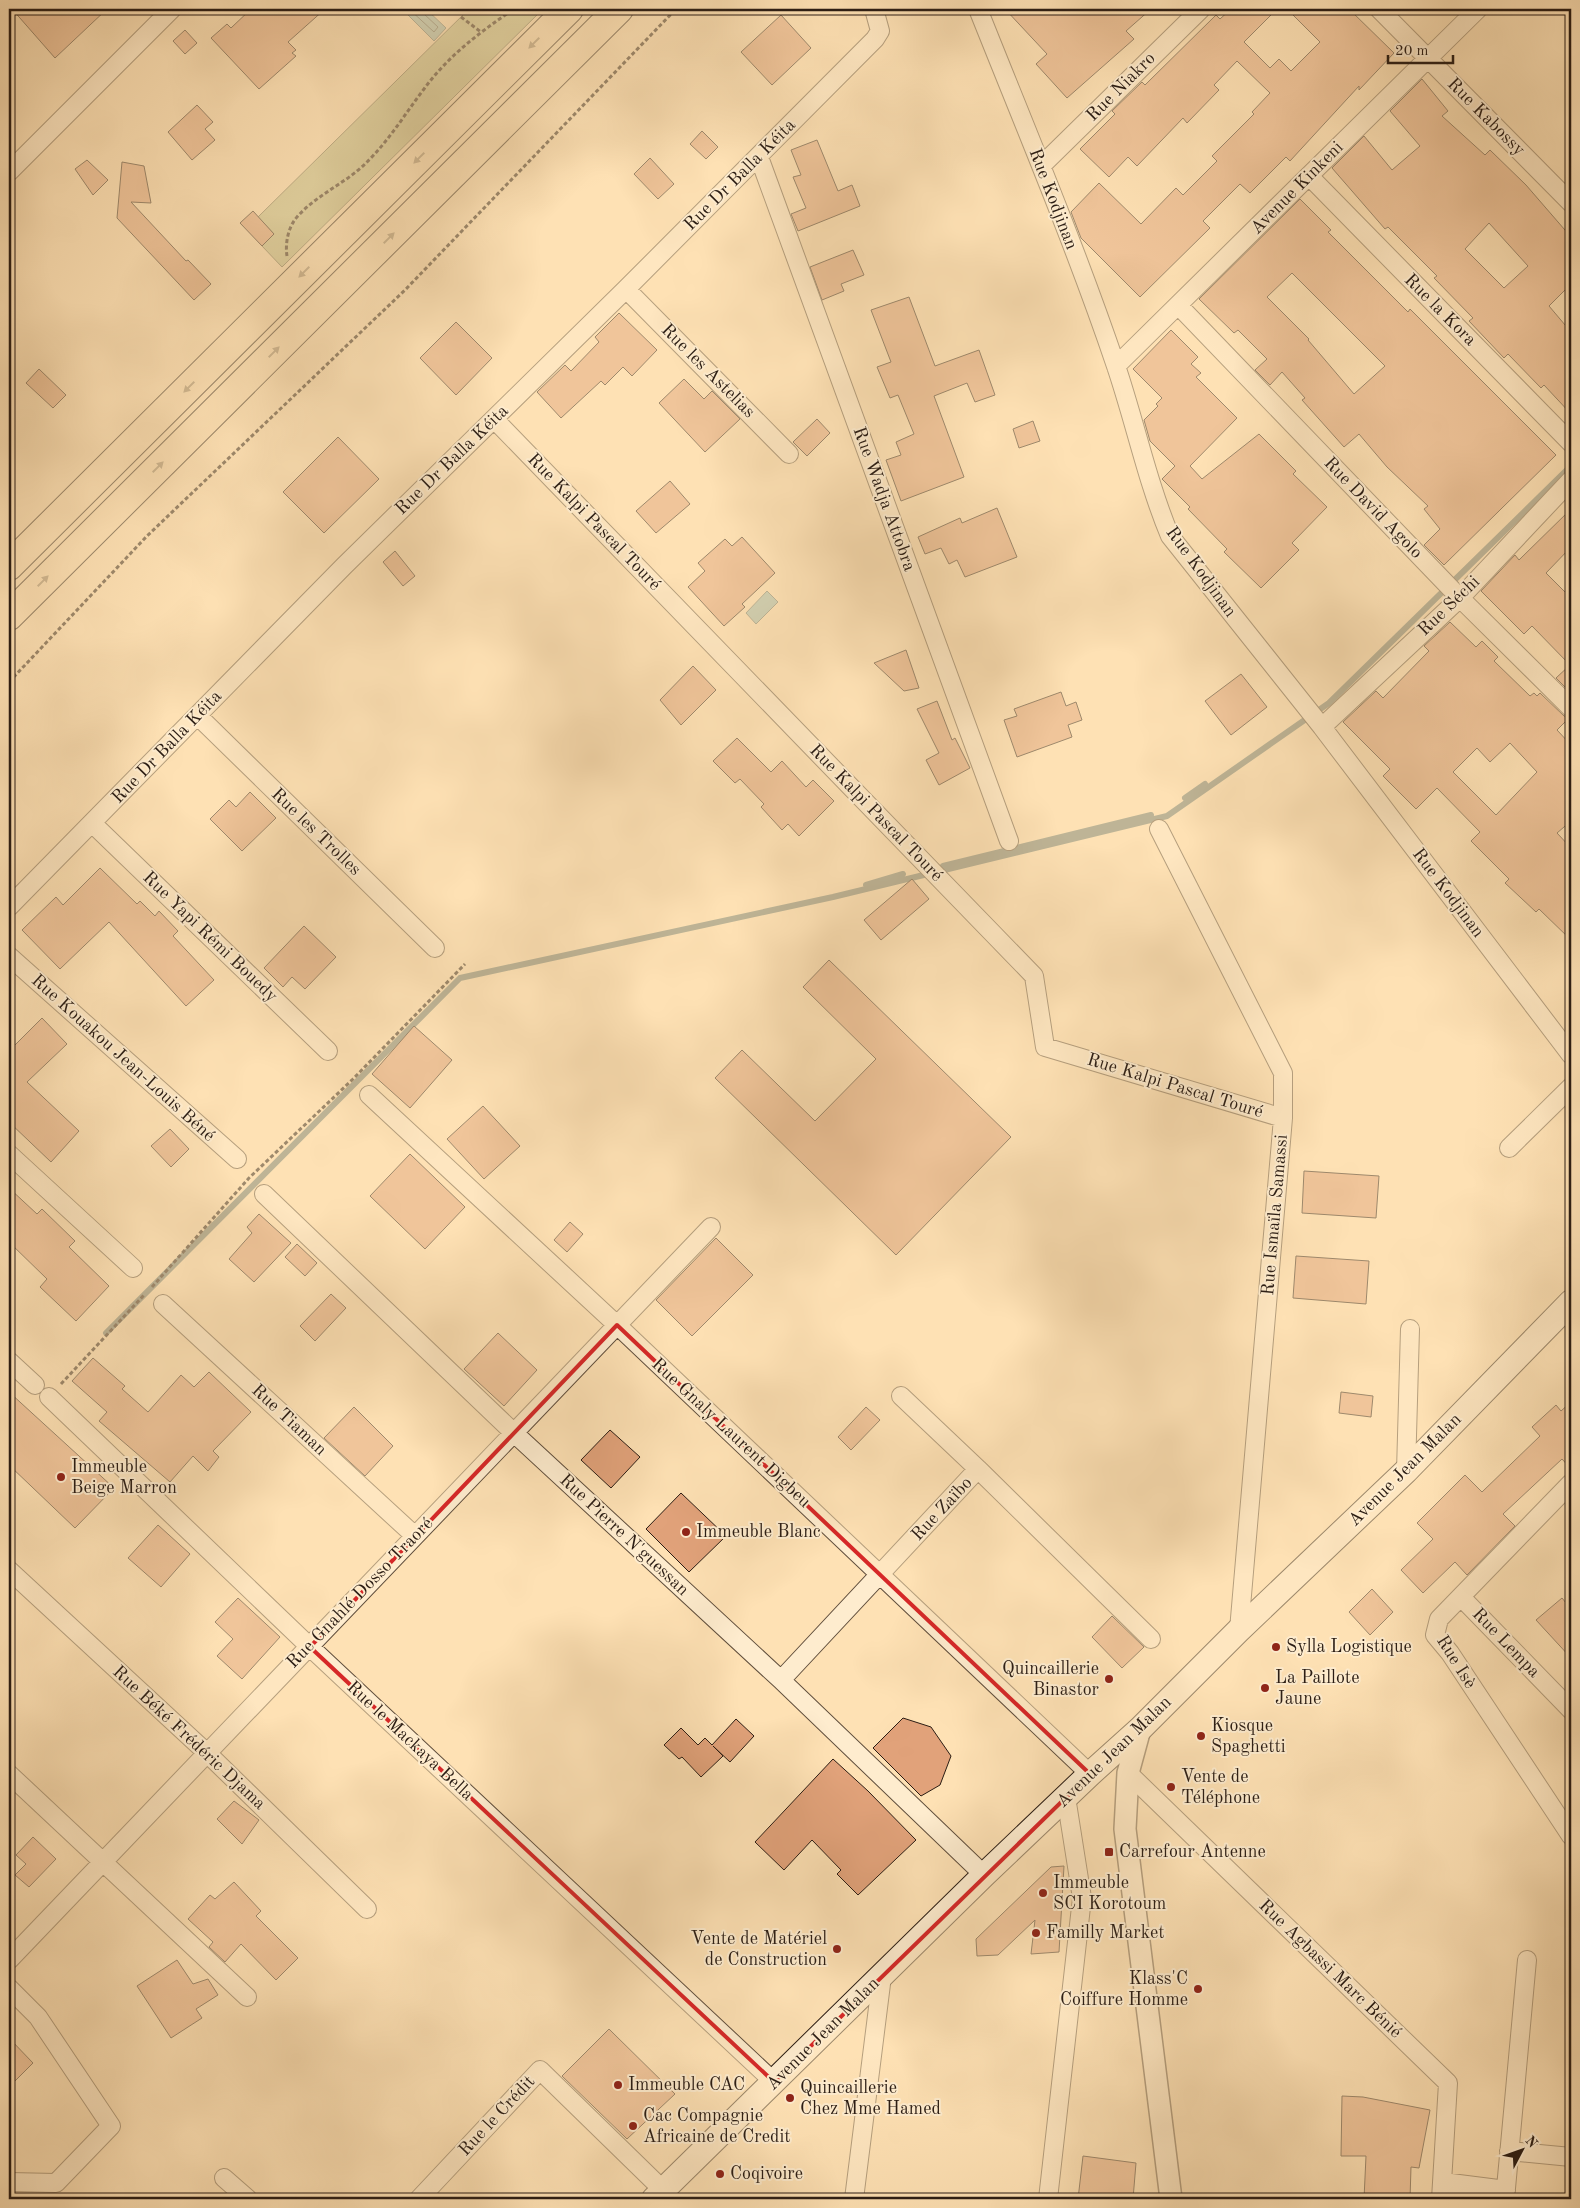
<svg xmlns="http://www.w3.org/2000/svg" width="1580" height="2208" viewBox="0 0 1580 2208" font-family="'Old Standard TT',serif">
<style>
.green{fill:#c3c28b;stroke:#777050}
.water{fill:#a0bdb0;stroke:#717d72}
.lines{fill:none;stroke-linecap:round;stroke-linejoin:round}
.shore{stroke:#666d62;stroke-width:1}
.stream{stroke:#717d72;stroke-width:6}
.building{fill:#e1a27a;stroke:#2b1d14;fill-rule:evenodd}
.minor-casing{stroke:#604e3c;stroke-width:20}
.tertiary-casing{stroke:#604e3c;stroke-width:24}
.secondary-casing{stroke:#2b1d14;stroke-width:26}
.trunk-casing{stroke:#2b1d14;stroke-width:30}
.path{stroke:#2b1d14;stroke-width:3;stroke-dasharray:4 2.5;stroke-linecap:butt}
.minor{stroke:#feecce;stroke-width:18}
.tertiary{stroke:#feecce;stroke-width:21}
.secondary{stroke:#feecce;stroke-width:24}
.trunk{stroke:#fee1b4;stroke-width:28}
.oneway{fill:#9f896c}
.marked{fill:none;stroke:#d62828;stroke-width:4;stroke-linejoin:round}
.poi-dot{fill:#8f2418;stroke:#feecce;stroke-width:2}
.labels{text-anchor:middle;dominant-baseline:central;stroke-width:4;stroke-linejoin:round;paint-order:stroke}
.street-label{font-size:18px;fill:#2b1d14;stroke:#feecce}
.poi-label{font-size:18px;fill:#2b1d14;stroke:#feecce;text-anchor:start}
</style>
<rect width="100%" height="100%" fill="#fee1b4"/>
<filter id="stains"><feTurbulence type="fractalNoise" baseFrequency=".004" numOctaves="4"/><feColorMatrix values="0 0 0 0 .2 0 0 0 0 .09 0 0 0 0 .02 0 0 0 .5 -.17"/></filter>
<radialGradient id="worn" r=".72"><stop offset=".6" stop-color="#630" stop-opacity="0"/><stop offset="1" stop-color="#630" stop-opacity=".3"/></radialGradient>
<path class="green" d="M469,9H543L282,267L262,246L274,234L258,217Z"/>
<path class="water" d="M405,9H426L446,28L434,41L403,10Z
M767,591L778,602L756,624L746,613Z"/>
<g class="lines">
<path class="shore" d="M409,9L434,32L438,27L424,14L423,9"/>
<path class="stream" d="M1185,798L1205,784
M943,866L1151,815
M866,885L903,874
M106,1333L460,978L833,897L1167,816L1329,703L1571,466"/>
</g>
<path class="building" d="M12,9H107L55,58Z
M251,9H325L288,42L296,50L292,53L296,56L259,89L211,38L227,24L231,28Z
M1005,9H1151L1126,31L1134,39L1067,98L1036,64L1047,54Z
M1231,9H1277L1244,42L1270,68L1279,59L1291,71L1320,42L1287,9H1349L1394,53L1359,90V86L1290,161L1286,157L1250,193L1240,184L1203,221L1210,228L1140,297L1081,238L1071,212L1099,183L1141,224L1176,188L1183,195L1217,161L1212,156L1254,114L1252,112L1270,93L1237,61L1214,85L1219,90L1187,123L1183,118L1137,166L1128,157L1109,177L1080,149L1115,114L1112,111L1142,82L1145,85L1216,15L1220,19Z
M781,15L811,48L772,85L741,52Z
M185,30L197,43L185,54L173,41Z
M1422,79L1448,111L1442,116L1485,155L1490,150L1526,185L1571,237V284L1549,306L1571,332V414L1544,385L1541,388L1508,354L1504,358L1469,321L1473,318L1434,278L1437,276L1388,227L1385,229L1332,168L1364,136L1392,170L1420,146L1390,111ZM1489,223L1528,266L1504,288L1465,249Z
M197,105L213,122L205,129L215,140L192,160L168,132Z
M702,131L718,147L706,159L690,144Z
M817,140L838,191L852,185L860,206L798,231L791,214L806,208L793,177L801,175L791,150Z
M650,158L674,184L658,199L634,174Z
M87,160L108,180L93,195L75,169Z
M122,162L144,166L151,203L131,202L186,261L188,260L211,284L194,300L117,218Z
M1300,199L1331,230L1328,232L1408,312L1410,309L1556,455L1444,565L1424,545L1440,529L1424,509L1428,506L1387,467L1359,434L1344,447L1302,400L1305,398L1282,372L1270,385L1255,370L1267,359L1238,330L1234,333L1199,299ZM1292,273L1385,366L1354,394L1308,340L1309,339L1267,297Z
M253,211L274,234L262,246L240,223Z
M853,250L864,275L841,284L844,291L822,300L810,267Z
M909,297L935,366L979,350L995,395L975,402L967,383L934,396L964,477L901,501L886,460L901,455L896,442L914,434L898,395L890,398L877,367L891,362L871,310Z
M619,313L657,350L632,376L623,367L605,385L601,381L561,418L537,392L565,365L571,371L599,342L595,337Z
M456,322L492,358L456,395L420,358Z
M1171,330L1198,357L1191,364L1201,373L1196,377L1237,418L1190,466L1202,479L1259,434L1296,471L1293,474L1327,507L1292,543L1299,550L1261,588L1224,552L1227,549L1188,509L1190,507L1162,479L1175,466L1150,441L1144,420L1158,406L1156,404L1162,398L1133,369Z
M39,369L66,395L53,408L26,383Z
M684,379L704,399L712,391L740,419L705,452L659,403Z
M817,419L830,433L807,456L793,442Z
M1033,421L1040,441L1019,448L1013,429Z
M338,437L379,479L324,533L283,492Z
M670,481L690,504L656,533L636,511Z
M997,508L1017,557L965,577L957,560L949,564L941,548L925,554L918,537L960,518L962,523Z
M1571,509V547L1546,573L1571,598V693L1556,678L1570,665L1532,626L1524,634L1481,591L1515,555L1519,560Z
M742,537L775,573L742,604L745,607L724,626L688,587L705,571L698,563L725,539L732,546Z
M395,551L415,576L403,586L383,562Z
M1450,622L1476,647L1482,641L1498,657L1494,661L1530,696L1534,693L1537,696L1540,693L1564,716L1569,718L1557,730L1571,745V821L1557,833L1571,848V940L1539,909L1536,912L1505,883L1509,879L1471,841L1480,832L1437,788L1416,809L1383,776L1390,769L1343,722L1376,691L1383,698L1429,651L1424,646ZM1510,743L1537,772L1496,815L1453,772L1477,748L1490,762Z
M906,650L919,688L904,691L874,663Z
M693,666L716,690L681,725L660,700Z
M1241,674L1267,707L1231,735L1205,701Z
M1061,692L1066,706L1076,702L1082,720L1068,725L1072,737L1017,757L1004,720L1017,716L1014,709Z
M937,701L952,740L955,738L970,768L939,785L926,760L939,753L917,709Z
M737,738L771,772L782,761L806,787L813,780L834,801L799,836L788,824L782,830L761,807L764,804L740,779L735,783L713,761Z
M250,792L276,818L242,851L210,819L229,800L236,807Z
M100,868L137,904L140,901L155,916L159,911L178,931L173,936L214,980L186,1006L109,922L60,969L22,930L56,897L63,905Z
M912,879L929,899L881,940L864,920Z
M304,926L336,957L305,989L292,977L283,987L264,968Z
M829,960L1011,1137L896,1255L715,1078L742,1050L815,1121L876,1059L803,987Z
M42,1018L67,1044L27,1082L79,1131L51,1162L9,1122V1051Z
M414,1026L452,1060L410,1108L372,1074Z
M483,1106L520,1146L484,1179L447,1139Z
M170,1129L189,1149L171,1167L151,1146Z
M410,1154L465,1207L425,1249L370,1196Z
M1304,1171L1379,1176L1376,1218L1302,1213Z
M9,1188L37,1214L42,1209L75,1241L69,1247L109,1286L76,1321L40,1287L47,1279L9,1242Z
M259,1214L291,1243L254,1282L229,1259L252,1233L247,1227Z
M570,1222L583,1234L567,1252L554,1240Z
M716,1238L753,1275L692,1336L656,1300Z
M297,1244L317,1263L305,1276L285,1257Z
M1296,1256L1369,1261L1366,1304L1293,1298Z
M331,1294L346,1308L315,1341L300,1326Z
M498,1333L537,1370L504,1406L464,1369Z
M93,1358L125,1386L122,1389L148,1412L181,1375L194,1387L209,1372L251,1412L213,1451L219,1457L208,1471L193,1456L170,1482L99,1421L107,1412L72,1381Z
M9,1392L114,1488L75,1528L9,1465Z
M1341,1392L1373,1396L1371,1417L1339,1413Z
M1571,1402V1469L1562,1459L1503,1514L1515,1526L1467,1575L1455,1562L1423,1593L1401,1570L1433,1539L1417,1523L1465,1475L1482,1492L1540,1436L1532,1427L1556,1405L1561,1411Z
M354,1407L393,1446L365,1476L324,1438Z
M866,1407L880,1420L851,1450L838,1437Z
M610,1430L640,1457L611,1488L581,1460Z
M681,1493L726,1536L689,1572L646,1529Z
M158,1525L190,1554L161,1587L128,1558Z
M1372,1589L1393,1612L1370,1635L1349,1612Z
M238,1598L280,1637L242,1679L217,1656L233,1639L215,1622Z
M1562,1598L1571,1609V1658L1536,1620Z
M1112,1616L1144,1647L1122,1668L1092,1637Z
M903,1718L931,1727L951,1756L940,1785L921,1796L873,1748Z
M736,1719L754,1736L730,1762L713,1746L723,1756L701,1777L682,1757L679,1759L664,1745L681,1728L698,1745L705,1738L712,1745Z
M833,1759L868,1791L916,1840L858,1895L837,1874L841,1870L812,1840L784,1870L755,1842Z
M234,1801L259,1820L242,1844L217,1819Z
M33,1837L56,1859L29,1887L15,1875L26,1864L16,1855Z
M1064,1866L1059,1952L1031,1954L1035,1920L998,1955L977,1956L976,1939L1051,1867Z
M234,1882L261,1911L256,1916L298,1958L276,1980L241,1944L225,1962L209,1947L213,1942L188,1919L210,1895L215,1899Z
M177,1960L193,1984L208,1979L218,1995L196,2009L202,2018L171,2038L137,1986Z
M609,2029L675,2094L627,2139L562,2076Z
M9,2038L33,2063L9,2087Z
M1342,2096L1363,2097L1430,2110L1419,2168L1411,2167L1410,2199H1364L1366,2156H1341Z
M1083,2156L1136,2163L1133,2199H1078Z"/>
<g class="lines">
<defs>
<path id="minor" d="M978,9C1025,127 1075,245 1116,366C1135,422 1147,481 1170,536L1322,727L1571,1055
M1379,9L1571,203
M759,157L1009,841
M1041,166L1201,9
M9,172L172,9
M1309,176L1571,443
M626,289L789,454
M1178,305L1460,598L1571,708
M1116,366L1478,9
M494,419L1034,976L1045,1047L1283,1118
M198,716L435,948
M1322,727L1460,598L1571,480
M93,824L328,1051
M1159,829L1283,1073V1118L1239,1630
M9,907L344,566L626,289L875,39L880,31L874,9
M9,956L237,1159
M369,1095L617,1325L1090,1774
M1509,1148L1571,1087
M9,1154L133,1268
M264,1194L514,1433L781,1680L984,1875
M163,1304L415,1536
M9,1361L35,1385
M901,1396L978,1469
M49,1397L310,1647L774,2082
M1406,1471L1410,1329
M1571,1483L1439,1619L1435,1635L1450,1653L1571,1836
M9,1570L207,1753L367,1909
M1461,1597L1571,1710
M781,1680L978,1469L1151,1639
M1128,1773L1448,2083L1441,2199
M9,1774L247,1997
M9,1960L711,1227
M9,1988L38,2017L111,2126L56,2183L9,2182
M1509,2151L1571,2157
M224,2178L248,2199
M1443,2182L1506,2190
M419,2199L540,2070L663,2190
M854,2199L882,1976
M1048,2199L1082,1898L1066,1797
M1505,2199L1527,1960"/>
<path id="tertiary" d="M1140,1729L1128,1773L1125,1829L1171,2199"/>
<path id="secondary" d="M654,2199L984,1875L1090,1774L1140,1729L1239,1630L1406,1471L1571,1302"/>
<path id="trunk" d="M9,566L569,9
M9,616L619,9"/>
</defs>
<use href="#minor" class="minor-casing"/>
<use href="#tertiary" class="tertiary-casing"/>
<use href="#secondary" class="secondary-casing"/>
<use href="#trunk" class="trunk-casing"/>
<path class="path" d="M461,17L481,32
M287,256C285,244 288,227 297,217C317,194 347,183 368,161C390,139 405,114 424,89C448,56 480,32 514,9
M9,682L147,536L405,290L676,9
M152,1287L249,1178L353,1079L465,964
M61,1384L144,1295"/>
<use href="#minor" class="minor"/>
<use href="#tertiary" class="tertiary"/>
<use href="#secondary" class="secondary"/>
<use href="#trunk" class="trunk"/>
</g>
<defs><path id="oneway-solid" d="M-6-.8H1V-3.2L6.5 0L1 3.2V.8H-6Z" transform="scale(1.25)"/></defs>
<g class="oneway">
<use href="#oneway-solid" transform="translate(534 43) rotate(135)"/>
<use href="#oneway-solid" transform="translate(419 158) rotate(135)"/>
<use href="#oneway-solid" transform="translate(389 238) rotate(-45)"/>
<use href="#oneway-solid" transform="translate(304 272) rotate(135)"/>
<use href="#oneway-solid" transform="translate(274 352) rotate(-45)"/>
<use href="#oneway-solid" transform="translate(189 387) rotate(135)"/>
<use href="#oneway-solid" transform="translate(158 467) rotate(-45)"/>
<use href="#oneway-solid" transform="translate(43 581) rotate(-45)"/>
</g>
<path d="M0 0H1580V2208H0ZM617,1325L1090,1774L774,2082L310,1647Z" fill="#fee1b4" fill-opacity=".55" fill-rule="evenodd"/>
<path class="marked" d="M617,1325L1090,1774L774,2082L310,1647Z"/>
<g class="poi-dot">
<circle cx="61" cy="1477" r="5"/>
<circle cx="686" cy="1532" r="5"/>
<circle cx="1276" cy="1647" r="5"/>
<circle cx="1109" cy="1679" r="5"/>
<circle cx="1265" cy="1688" r="5"/>
<circle cx="1201" cy="1736" r="5"/>
<circle cx="1171" cy="1787" r="5"/>
<rect x="1104" y="1847" width="10" height="10" rx="2.5"/>
<circle cx="1043" cy="1893" r="5"/>
<circle cx="1036" cy="1933" r="5"/>
<circle cx="837" cy="1949" r="5"/>
<circle cx="1198" cy="1989" r="5"/>
<circle cx="618" cy="2085" r="5"/>
<circle cx="790" cy="2098" r="5"/>
<circle cx="633" cy="2126" r="5"/>
<circle cx="720" cy="2174" r="5"/>
</g>
<g class="labels">
<g class="street-label">
<text transform="translate(1121 87) rotate(-45)">Rue Niakro</text>
<text transform="translate(1486 117) rotate(45)">Rue Kabossy</text>
<text transform="translate(740 175) rotate(-45)">Rue Dr Balla Kéita</text>
<text transform="translate(1297 188) rotate(-45)">Avenue Kinkeni</text>
<text transform="translate(1053 199) rotate(69)">Rue Kodjinan</text>
<text transform="translate(1440 310) rotate(45)">Rue la Kora</text>
<text transform="translate(708 371) rotate(45)">Rue les Astelias</text>
<text transform="translate(452 460) rotate(-44)">Rue Dr Balla Kéita</text>
<text transform="translate(884 499) rotate(70)">Rue Wadja Attobra</text>
<text transform="translate(1373 508) rotate(46)">Rue David Agolo</text>
<text transform="translate(594 522) rotate(46)">Rue Kalpi Pascal Touré</text>
<text transform="translate(1201 572) rotate(54)">Rue Kodjinan</text>
<text transform="translate(1449 606) rotate(-44)">Rue Séchi</text>
<text transform="translate(167 747) rotate(-46)">Rue Dr Balla Kéita</text>
<text transform="translate(876 813) rotate(46)">Rue Kalpi Pascal Touré</text>
<text transform="translate(316 832) rotate(44)">Rue les Trolles</text>
<text transform="translate(1448 893) rotate(53)">Rue Kodjinan</text>
<text transform="translate(210 937) rotate(44)">Rue Yapi Rémi Bouedy</text>
<text transform="translate(123 1058) rotate(42)">Rue Kouakou Jean-Louis Béné</text>
<text transform="translate(1175 1086) rotate(17)">Rue Kalpi Pascal Touré</text>
<text transform="translate(1275 1215) rotate(-85)">Rue Ismaïla Samassi</text>
<text transform="translate(289 1420) rotate(43)">Rue Tiaman</text>
<text transform="translate(731 1433) rotate(43)">Rue Gnaly Laurent Digbeu</text>
<text transform="translate(1405 1470) rotate(-45)">Avenue Jean Malan</text>
<text transform="translate(942 1509) rotate(-47)">Rue Zaïbo</text>
<text transform="translate(624 1535) rotate(43)">Rue Pierre N'guessan</text>
<text transform="translate(360 1593) rotate(-46)">Rue Gnahlé Dosso Traoré</text>
<text transform="translate(1506 1643) rotate(46)">Rue Lempa</text>
<text transform="translate(1456 1662) rotate(58)">Rue Isè</text>
<text transform="translate(189 1738) rotate(43)">Rue Béké Frédéric Djama</text>
<text transform="translate(410 1741) rotate(43)">Rue le Mackaya Bella</text>
<text transform="translate(1114 1752) rotate(-44)">Avenue Jean Malan</text>
<text transform="translate(1330 1969) rotate(44)">Rue Agbassi Marc Bénié</text>
<text transform="translate(823 2034) rotate(-45)">Avenue Jean Malan</text>
<text transform="translate(497 2116) rotate(-47)">Rue le Crédit</text>
</g>
<g class="poi-label">
<text x="71" y="1467">Immeuble<tspan x="71" dy="21">Beige Marron</tspan></text>
<text x="696" y="1532">Immeuble Blanc</text>
<text x="1286" y="1647">Sylla Logistique</text>
<text x="1099" y="1669" text-anchor="end">Quincaillerie<tspan x="1099" dy="21">Binastor</tspan></text>
<text x="1275" y="1678">La Paillote<tspan x="1275" dy="21">Jaune</tspan></text>
<text x="1211" y="1726">Kiosque<tspan x="1211" dy="21">Spaghetti</tspan></text>
<text x="1181" y="1777">Vente de<tspan x="1181" dy="21">Téléphone</tspan></text>
<text x="1119" y="1852">Carrefour Antenne</text>
<text x="1053" y="1883">Immeuble<tspan x="1053" dy="21">SCI Korotoum</tspan></text>
<text x="1046" y="1933">Familly Market</text>
<text x="827" y="1939" text-anchor="end">Vente de Matériel<tspan x="827" dy="21">de Construction</tspan></text>
<text x="1188" y="1979" text-anchor="end">Klass'C<tspan x="1188" dy="21">Coiffure Homme</tspan></text>
<text x="628" y="2085">Immeuble CAC</text>
<text x="800" y="2088">Quincaillerie<tspan x="800" dy="21">Chez Mme Hamed</tspan></text>
<text x="643" y="2116">Cac Compagnie<tspan x="643" dy="21">Africaine de Credit</tspan></text>
<text x="730" y="2174">Coqivoire</text>
</g>
</g>
<rect width="1580" height="2208" fill="none" stroke="#fee1b4" stroke-width="30"/>
<rect x="10" y="10" width="1560" height="2188" fill="none" stroke="#2b1d14" stroke-width="2.5"/>
<rect x="15" y="15" width="1550" height="2178" fill="none" stroke="#2b1d14"/>
<g transform="translate(1522 2150) rotate(49)" stroke="#feecce" stroke-width="4" paint-order="stroke">
<path d="M0-4L9 19L0 12L-9 19Z" fill="#2b1d14"/>
<text y="-8" font-size="14" font-weight="bold" text-anchor="middle" fill="#2b1d14">N</text>
</g>
<path d="M1388 55v8h65v-8" fill="none" stroke="#2b1d14" stroke-width="2.5"/>
<text x="1395" y="55" font-size="15" fill="#2b1d14" stroke="#feecce" stroke-width="4" paint-order="stroke">20 m</text>
<rect width="100%" height="100%" filter="url(#stains)"/>
<rect width="100%" height="100%" fill="url(#worn)"/>
</svg>
